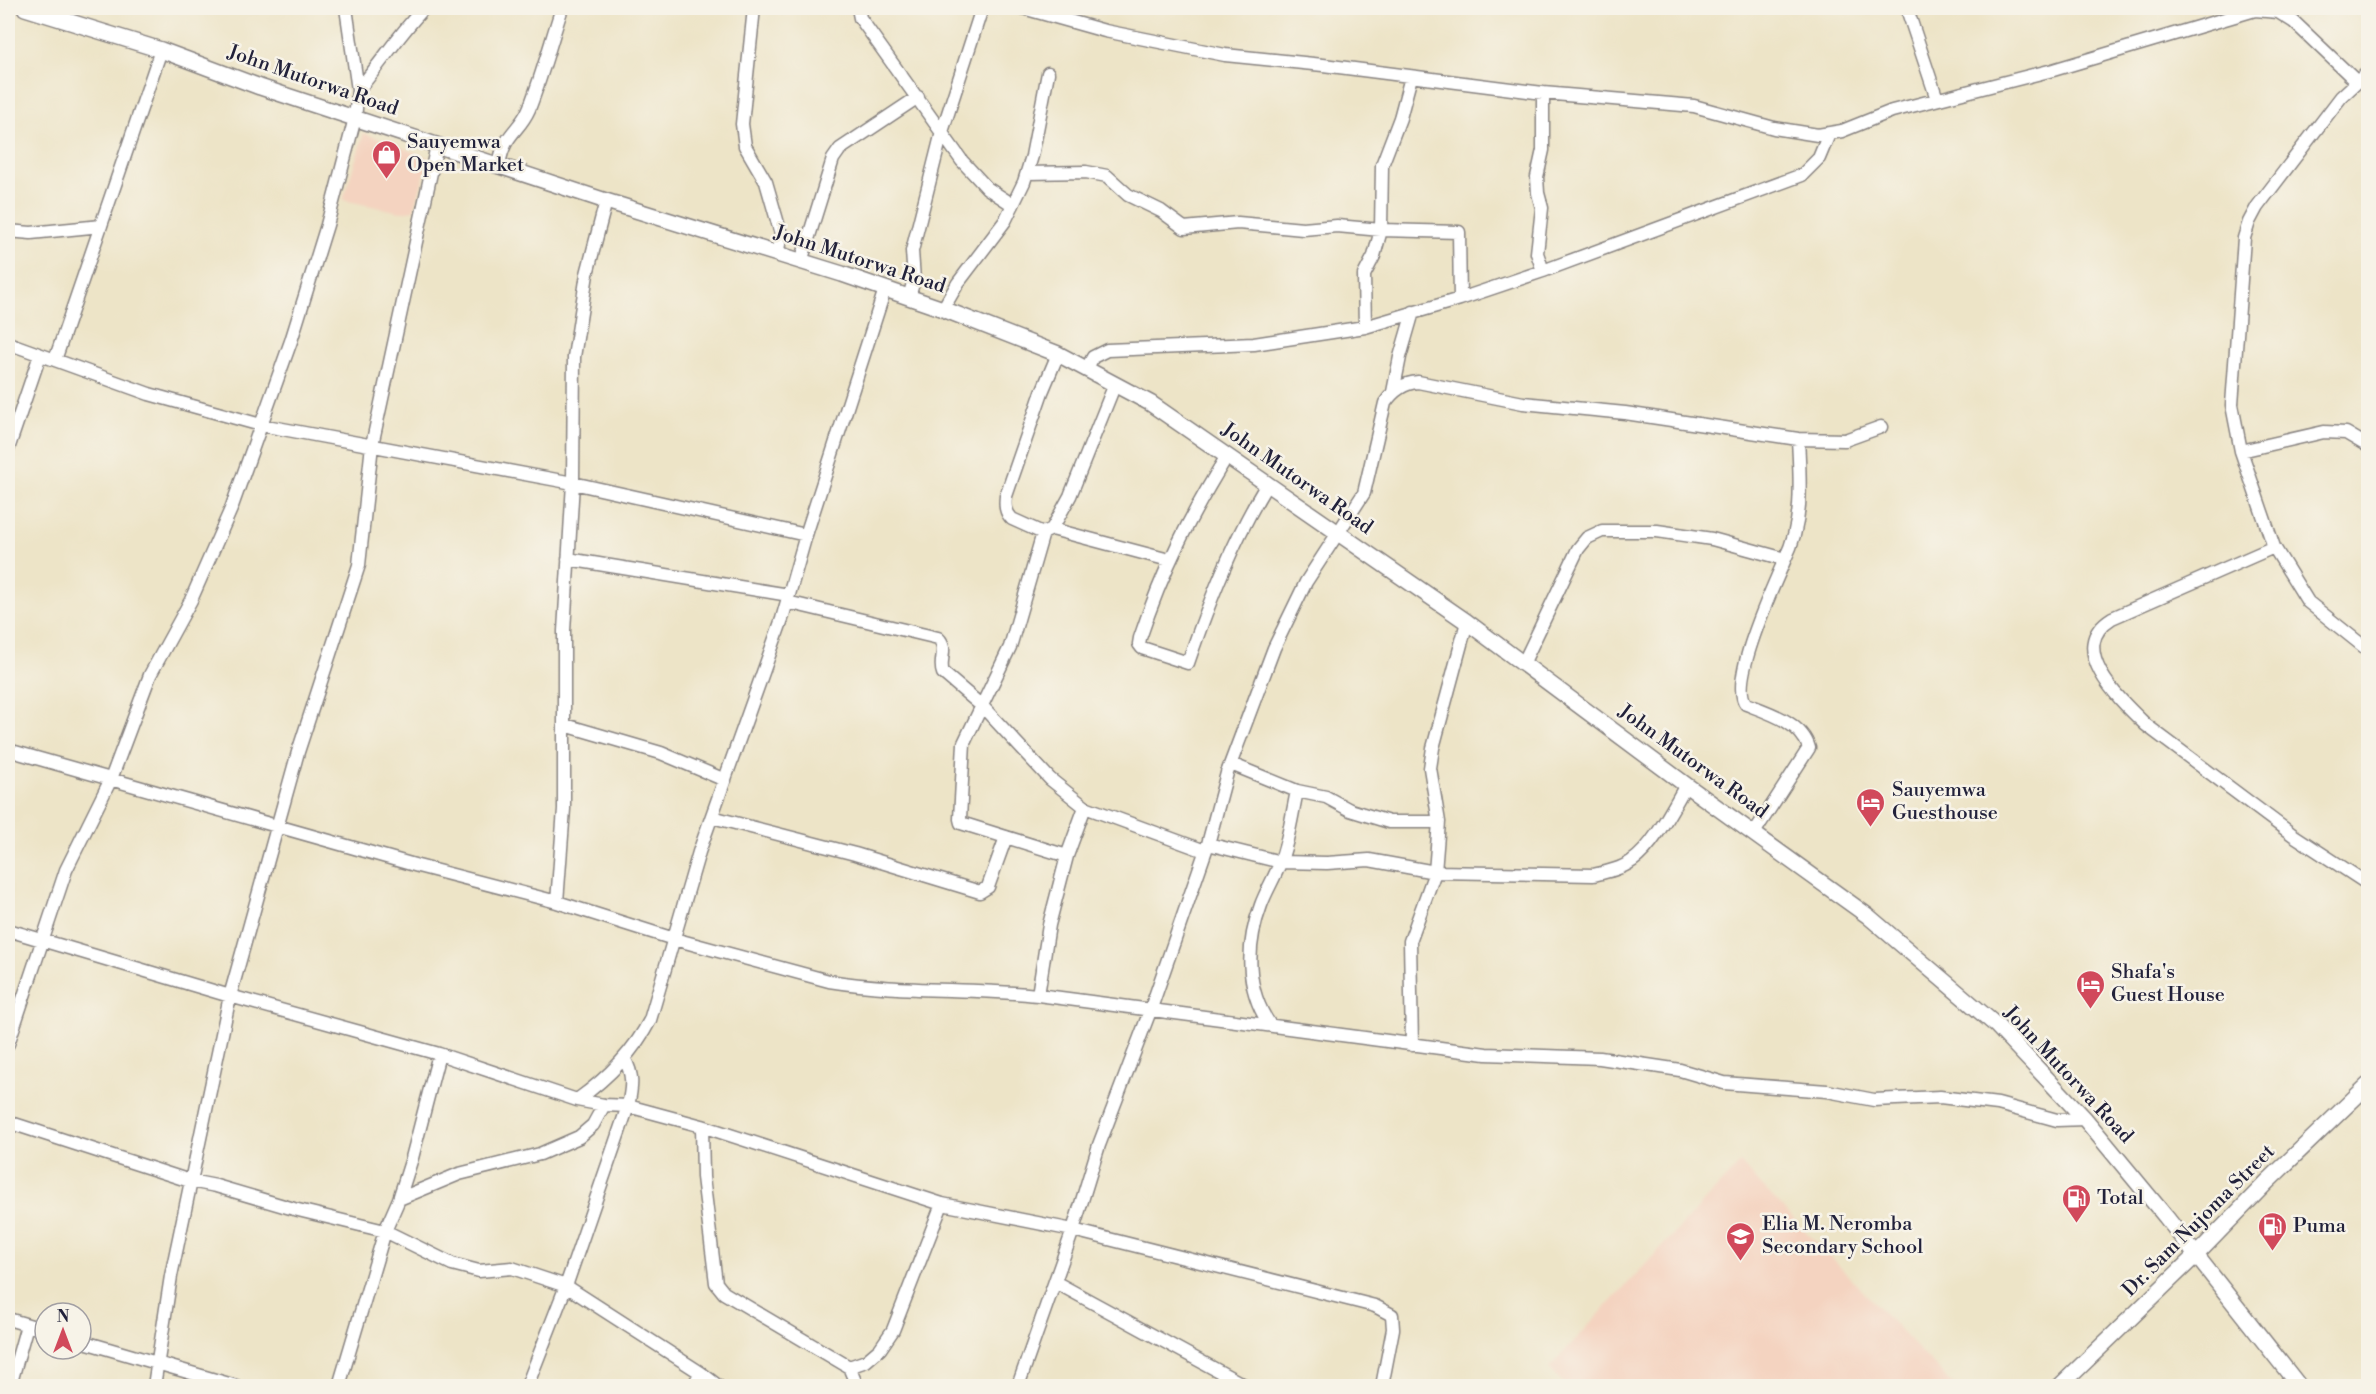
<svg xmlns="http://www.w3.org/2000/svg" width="2376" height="1394" viewBox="0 0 2376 1394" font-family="'Libre Bodoni',serif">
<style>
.built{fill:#f4d3c0}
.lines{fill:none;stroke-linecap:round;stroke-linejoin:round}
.minor-casing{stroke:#888381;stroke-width:15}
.tertiary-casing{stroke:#888381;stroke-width:18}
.minor{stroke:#fff;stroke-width:12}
.tertiary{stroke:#fff;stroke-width:15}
.labels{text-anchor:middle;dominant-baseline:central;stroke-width:5;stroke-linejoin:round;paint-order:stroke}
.street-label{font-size:20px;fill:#22223b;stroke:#f7f3e8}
.poi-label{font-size:20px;fill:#22223b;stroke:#f7f3e8;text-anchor:start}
</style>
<rect width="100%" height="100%" fill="#f7f3e8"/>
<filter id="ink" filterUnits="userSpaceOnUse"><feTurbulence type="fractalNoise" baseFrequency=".0167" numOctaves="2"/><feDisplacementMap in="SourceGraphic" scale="12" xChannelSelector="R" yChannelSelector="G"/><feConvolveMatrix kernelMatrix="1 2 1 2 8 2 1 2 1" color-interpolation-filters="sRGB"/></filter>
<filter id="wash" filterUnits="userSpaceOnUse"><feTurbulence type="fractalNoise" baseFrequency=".008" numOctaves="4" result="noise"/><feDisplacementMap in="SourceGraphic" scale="24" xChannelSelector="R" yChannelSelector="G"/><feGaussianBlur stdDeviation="1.35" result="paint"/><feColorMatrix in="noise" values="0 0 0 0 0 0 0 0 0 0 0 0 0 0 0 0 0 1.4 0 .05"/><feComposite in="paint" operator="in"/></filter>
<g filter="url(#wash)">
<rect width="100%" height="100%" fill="#ede4c7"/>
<path class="built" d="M364,133L429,158L414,210L400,212L343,200Z
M1740,1163L1929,1360L1955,1386H1566L1549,1368Z"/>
</g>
<g filter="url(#ink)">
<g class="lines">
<defs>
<path id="minor" d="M754,8L742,124L745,146L766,182L781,234L777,255
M858,8L860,18L962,161L987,188L1013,205
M1023,8L1105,31L1225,55L1323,65L1543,93L1694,106L1774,128L1818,135L1842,131L1892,111L2053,70L2255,10L2278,12L2294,22L2356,81
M1908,8L1909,15L1937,99
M2368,72L2341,97L2257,207L2249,222L2244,238L2232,405L2241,451L2274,547L2308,602L2368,650
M358,90C381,63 400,33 424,8
M1543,93V150L1537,177L1538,193L1542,208L1537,253L1543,271
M499,165C504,133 519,132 529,109C542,76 551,41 562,8
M1027,173L1086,172L1107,176L1128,195L1161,211L1184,228L1238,223L1303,229L1337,226L1381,230L1459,232L1460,299
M8,231L31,233L101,226
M801,262L833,159L840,149L918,97
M909,297L914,280L912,251L942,132L982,8
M943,309L958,283L1005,221L1024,182L1032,156L1048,73
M1365,327L1364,275L1374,256L1381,230L1382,165L1400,118L1411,77
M8,343L149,394L261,425L573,483L806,535
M55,360L161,50
M1087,368L1093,357L1107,350L1254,344L1365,327L1460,299L1543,271L1802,175L1819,158L1829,134
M1393,392L1400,357L1413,312
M8,449L40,355
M2241,451L2324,432L2346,433L2368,446
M1227,456C1189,518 1163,569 1140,638L1139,644L1142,648L1188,663C1209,602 1233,540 1267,484
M1052,529L1169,560
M1043,533L1012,519C1005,512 1005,505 1006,496L1042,392L1058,354
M2274,547L2112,618C2064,648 2120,700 2146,725L2293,835L2368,884
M568,559L789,595
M787,602L938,638C949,648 938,661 943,673L983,707L1050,779L1085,807L1205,851
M1523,664L1578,549L1587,538L1602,531H1657L1712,539L1785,559C1804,521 1800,480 1798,439
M565,725L661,753L725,780
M8,750L418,866L557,902L674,939L829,981C898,992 969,988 1038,995L1486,1054L1600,1058L1680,1070L1724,1083L1827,1091L1874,1100L1940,1097L1998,1104L2057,1120L2085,1119
M1231,764L1297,791L1326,797L1350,810L1389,822H1439
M712,817L855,854L980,892L988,887L1006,837
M1754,833L1809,748C1802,723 1770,713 1746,704C1728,682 1774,585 1785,559
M1208,844L1281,862L1327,863L1369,860L1435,872L1593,875C1606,872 1621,869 1632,861C1654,846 1673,807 1686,785
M1067,856L961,823L960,819L964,743L1010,647L1043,533L1052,529L1070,496L1115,384
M557,902L564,809V631L573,483L574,357L587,274L606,201
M8,930L230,996L439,1054L577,1100L604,1105L628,1106L702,1126L942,1204L1073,1230L1375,1306L1392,1315L1393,1329L1382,1386
M1038,995L1049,925L1067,856L1085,807
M1270,1025C1245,989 1246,945 1261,905C1266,891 1275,877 1280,863C1289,840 1292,814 1297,791
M8,1044L66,870L111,779L150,675L191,600L231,509L291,341L327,225L355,118L358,90L346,8
M1412,1045L1410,941L1435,872L1439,822L1430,768L1433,748L1467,622
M577,1100C608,1078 633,1053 650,1020L699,852L782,619L806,535L885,289
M8,1122L190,1181L216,1186L294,1209L385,1231L452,1264L479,1271L512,1268L566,1286L701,1373L718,1386
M702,1126L703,1177L716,1283L724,1293L849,1367L857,1386
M399,1199L459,1174L540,1154L579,1137L593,1125L604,1105
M1055,1282L1246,1386
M8,1319L45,1330
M81,1341L236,1386
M849,1367L866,1361L880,1349L893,1330L942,1204
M10,1386L27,1325
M154,1386L171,1276L230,996L298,752L359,565L372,445L437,145
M339,1386L385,1231L399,1199L412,1158L439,1054
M527,1386L566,1286L628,1106C632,1087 634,1075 624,1058
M693,1386L701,1373
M1018,1386L1073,1230L1099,1145L1150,1011L1208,844L1227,773L1274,648L1306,582L1364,493L1385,403C1393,391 1403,383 1418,382L1523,403L1625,413L1798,439L1845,440L1881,427"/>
<path id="tertiary" d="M25,8L161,50L260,87L606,201L842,274L943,309L1058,354L1150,403L1467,622L1686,785L1868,916L1997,1026L2085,1119L2166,1217L2299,1386
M2060,1386L2196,1255L2267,1182L2368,1085"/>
</defs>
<use href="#minor" class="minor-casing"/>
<use href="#tertiary" class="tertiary-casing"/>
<use href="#minor" class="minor"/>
<use href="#tertiary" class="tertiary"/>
</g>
</g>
<defs>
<symbol id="shop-pin" viewBox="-11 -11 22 30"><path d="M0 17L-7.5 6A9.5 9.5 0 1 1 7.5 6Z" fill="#d1495b" stroke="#f7f3e8"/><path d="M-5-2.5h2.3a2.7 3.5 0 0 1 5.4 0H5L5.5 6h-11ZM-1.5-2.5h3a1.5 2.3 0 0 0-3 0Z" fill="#fff"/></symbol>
<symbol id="hotel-pin" viewBox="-11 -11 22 30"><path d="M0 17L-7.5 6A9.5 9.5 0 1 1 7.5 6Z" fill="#d1495b" stroke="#f7f3e8"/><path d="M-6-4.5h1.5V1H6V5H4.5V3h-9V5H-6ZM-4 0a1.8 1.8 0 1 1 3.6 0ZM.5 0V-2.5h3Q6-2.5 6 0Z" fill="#fff"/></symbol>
<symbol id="fuel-pin" viewBox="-11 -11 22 30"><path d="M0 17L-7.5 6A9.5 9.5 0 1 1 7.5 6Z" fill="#d1495b" stroke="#f7f3e8"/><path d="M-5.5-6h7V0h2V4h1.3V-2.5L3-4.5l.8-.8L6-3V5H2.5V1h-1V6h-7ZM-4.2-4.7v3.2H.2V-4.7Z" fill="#fff"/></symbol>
<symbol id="school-pin" viewBox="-11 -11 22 30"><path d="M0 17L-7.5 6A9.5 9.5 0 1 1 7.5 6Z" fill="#d1495b" stroke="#f7f3e8"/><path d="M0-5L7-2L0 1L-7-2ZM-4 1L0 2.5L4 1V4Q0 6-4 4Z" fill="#fff"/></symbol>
</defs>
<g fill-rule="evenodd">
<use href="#shop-pin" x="370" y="138" width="33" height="45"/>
<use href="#hotel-pin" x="1854" y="786" width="33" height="45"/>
<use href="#hotel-pin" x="2074" y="968" width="33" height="45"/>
<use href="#fuel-pin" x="2060" y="1182" width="33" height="45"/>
<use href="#fuel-pin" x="2256" y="1210" width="33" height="45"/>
<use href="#school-pin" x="1724" y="1220" width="33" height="45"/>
</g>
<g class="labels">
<g class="street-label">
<text transform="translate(313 81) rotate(19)">John Mutorwa Road</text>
<text transform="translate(860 260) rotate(18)">John Mutorwa Road</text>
<text transform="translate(1297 479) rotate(35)">John Mutorwa Road</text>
<text transform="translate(1693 762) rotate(36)">John Mutorwa Road</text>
<text transform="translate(2068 1075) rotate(47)">John Mutorwa Road</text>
<text transform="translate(2199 1221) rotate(-45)">Dr. Sam Nujoma Street</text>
</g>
<g class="poi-label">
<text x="407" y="142">Sauyemwa<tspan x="407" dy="23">Open Market</tspan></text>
<text x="1892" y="790">Sauyemwa<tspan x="1892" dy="23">Guesthouse</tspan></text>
<text x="2111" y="972">Shafa's<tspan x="2111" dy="23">Guest House</tspan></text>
<text x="2097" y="1198">Total</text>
<text x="1762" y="1224">Elia M. Neromba<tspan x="1762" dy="23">Secondary School</tspan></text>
<text x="2293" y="1226">Puma</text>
</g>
</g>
<rect width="2376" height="1394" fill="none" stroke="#f7f3e8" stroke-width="30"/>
<g transform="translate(63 1331)"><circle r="28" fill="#f7f3e8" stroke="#a29fa3" stroke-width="1.5"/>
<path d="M0-4.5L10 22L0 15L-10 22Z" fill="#d1495b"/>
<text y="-9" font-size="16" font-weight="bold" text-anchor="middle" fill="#22223b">N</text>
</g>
</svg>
